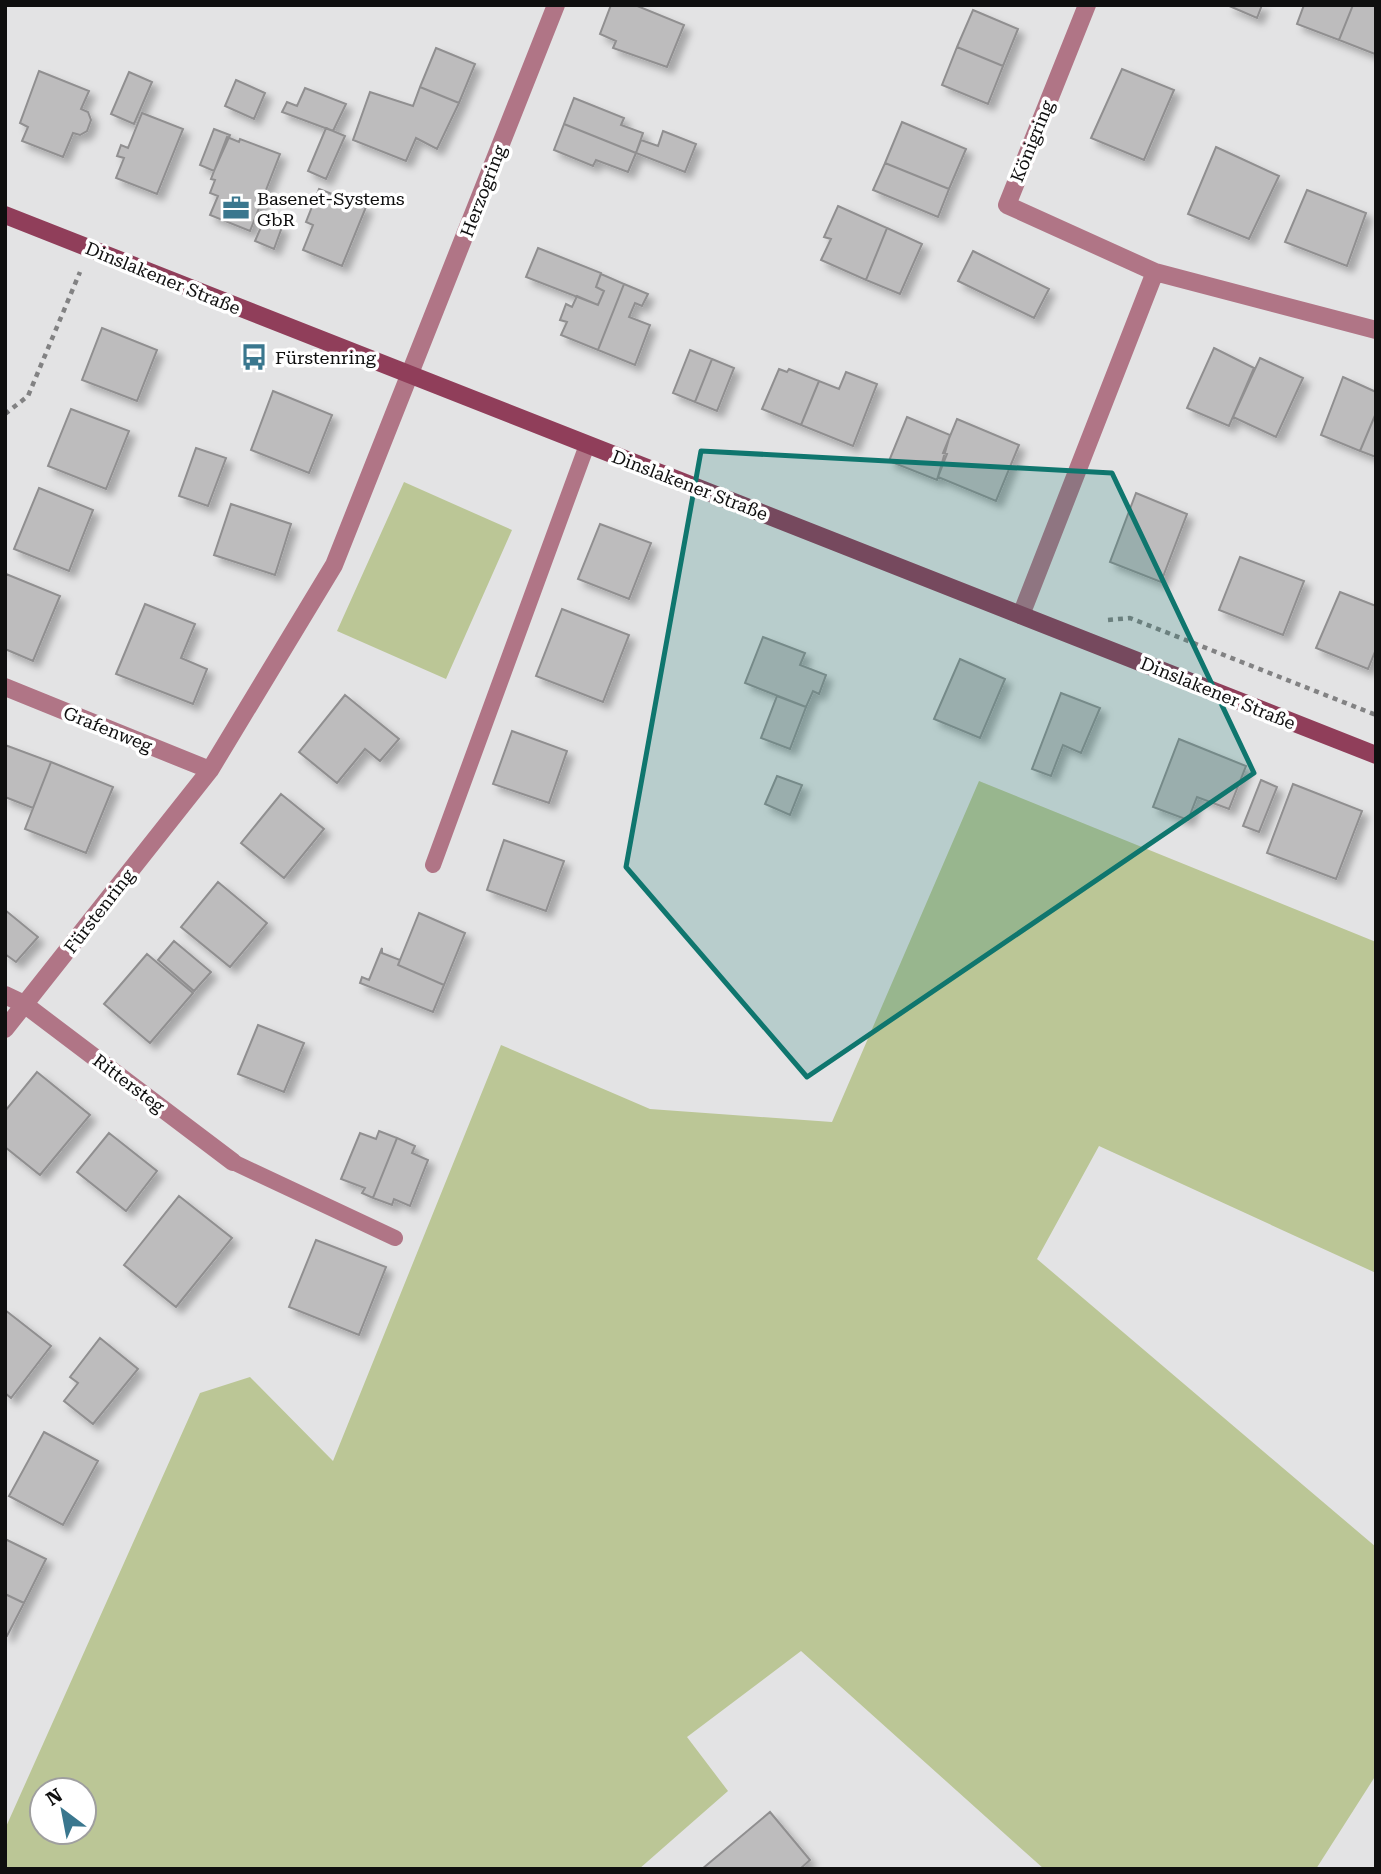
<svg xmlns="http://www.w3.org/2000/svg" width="1381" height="1874" viewBox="0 0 1381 1874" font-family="'Roboto Serif',serif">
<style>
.green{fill:#bbc696;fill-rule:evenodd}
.building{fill:#bdbcbd;stroke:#908f90;stroke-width:2;filter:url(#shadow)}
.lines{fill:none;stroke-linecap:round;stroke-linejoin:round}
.path{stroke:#828283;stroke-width:4.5;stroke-dasharray:5 5;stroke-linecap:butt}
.service{stroke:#b07586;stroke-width:16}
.minor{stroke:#b07586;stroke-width:18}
.secondary{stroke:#903e5a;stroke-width:18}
.marked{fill:#0f766e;fill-opacity:0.2;stroke:#0f766e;stroke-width:5;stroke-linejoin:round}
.labels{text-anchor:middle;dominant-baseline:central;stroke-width:7;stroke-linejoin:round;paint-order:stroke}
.street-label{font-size:18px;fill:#0f0f0f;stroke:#fff}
.poi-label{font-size:18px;fill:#0f0f0f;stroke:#fff;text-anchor:start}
</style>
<defs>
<filter id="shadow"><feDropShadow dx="6" dy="6" stdDeviation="3.5" flood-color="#0004"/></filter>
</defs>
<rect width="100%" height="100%" fill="#e3e3e4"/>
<path class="green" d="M404,482L512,530L446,679L337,631Z
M979,781L1376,942V1273L1099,1146L1037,1259L1376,1547V1775L1316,1869H1044L801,1651L687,1737L728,1791L639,1869H5V1829L200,1393L250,1377L333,1461L501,1045L650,1109L832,1122ZM42,1790H84V1832H42Z"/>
<path class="building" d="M611,5H635L684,25L667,67L613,48L616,41L600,34Z
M1227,5H1262L1257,18Z
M1304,5H1353L1339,40L1297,24Z
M1353,5H1376L1375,54L1339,40Z
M973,10L1018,29L1003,66L957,47Z
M957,47L1003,66L988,104L942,85Z
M436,48L475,64L459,103L420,87Z
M1122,69L1174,90L1144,160L1091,138Z
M39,71L89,91L81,109L88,112L91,120L87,131L80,135L73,133L63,157L22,141L28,127L20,123Z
M129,72L152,82L134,124L111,114Z
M236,80L265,93L254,119L225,106Z
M420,87L459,103L437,149L416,138L406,161L353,140L370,92L413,106Z
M305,88L346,104L333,131L282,112L287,102L297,106Z
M574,98L624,118L621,125L643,133L636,153L564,124Z
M142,113L183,129L157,194L116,178L124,158L117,156L121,145L128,148Z
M902,122L966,149L949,189L885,163Z
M564,124L636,153L628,172L596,160L593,166L554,150Z
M326,128L345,136L326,179L308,171Z
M214,129L230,135L214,171L200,165Z
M663,131L696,144L685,172L636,153L641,140L658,146Z
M227,137L239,142L240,139L280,154L250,231L210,215L218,196L210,193L215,180L211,179Z
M1216,147L1279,176L1249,239L1188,214Z
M885,163L949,189L938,217L873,190Z
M319,189L366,207L342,266L303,250L313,225L306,222Z
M1307,190L1366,213L1347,266L1285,242Z
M838,206L887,228L866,280L821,260L831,239L824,237Z
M264,220L282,227L274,249L255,241Z
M887,228L922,244L900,294L866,280Z
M538,248L601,273L596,287L604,291L598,305L526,277Z
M973,251L1049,289L1034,318L958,281Z
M601,274L624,284L598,350L561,335L567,322L560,320L566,304L572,307L577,296L598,305L604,291L596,287Z
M624,284L648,294L642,306L635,303L629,317L650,325L635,365L598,350Z
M102,328L157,350L137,401L82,380Z
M1214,348L1254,368L1229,426L1187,408Z
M690,350L712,359L695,402L673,393Z
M1260,358L1303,378L1276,437L1233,417Z
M712,359L734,368L717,411L695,402Z
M779,369L787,372L789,369L819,381L801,425L762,409Z
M846,372L877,384L853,446L801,425L819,381L839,389Z
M1343,377L1376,392V413L1360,451L1321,435Z
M273,391L332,415L309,473L251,450Z
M71,409L129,431L106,489L48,466Z
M1376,413V457L1360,451Z
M907,417L950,435L937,480L889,461Z
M957,419L1019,445L996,501L938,477L947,454L943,453Z
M196,448L226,458L208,506L179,496Z
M39,488L93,510L69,571L14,549Z
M1136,493L1187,514L1161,582L1110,562Z
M231,504L291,524L275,575L214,555Z
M600,524L651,543L629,599L578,579Z
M1240,557L1304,581L1283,635L1219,610Z
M6,574L60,596L33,661L5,649Z
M1340,592L1376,606V649L1368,669L1316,648Z
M145,604L195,624L181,658L207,669L193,704L116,674Z
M562,609L629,635L603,702L536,676Z
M763,637L805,653L800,665L826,675L819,694L813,691L806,707L745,683Z
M960,659L1005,679L980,738L934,719Z
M1061,693L1100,708L1081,753L1063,745L1051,776L1032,769Z
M345,695L399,739L380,761L365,749L337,783L299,752Z
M777,696L806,707L790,749L761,738Z
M512,731L567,751L549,803L493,784Z
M1179,739L1246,766L1229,809L1197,797L1188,820L1153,807Z
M5,745L51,762L33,808L5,797Z
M51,762L113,787L86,853L25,829Z
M777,776L802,785L790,815L765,804Z
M1261,780L1277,787L1259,832L1243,826Z
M1293,784L1362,811L1336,879L1267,853Z
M281,794L324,829L284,878L241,843Z
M504,840L564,861L546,911L487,890Z
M218,882L267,923L230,967L181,927Z
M5,910L38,937L16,962L5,954Z
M419,913L465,933L444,985L398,965Z
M174,941L211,972L194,991L158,960Z
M382,948V953L400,960L398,965L444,985L433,1012L360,983L362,977L369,980Z
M147,954L193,993L150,1043L104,1004Z
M258,1025L304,1043L284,1092L238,1074Z
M37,1072L90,1115L40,1175L5,1147V1111Z
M379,1131L397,1138L373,1198L362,1193L365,1188L341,1179L360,1133L376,1139Z
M109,1133L157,1171L126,1211L77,1172Z
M397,1138L415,1146L412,1153L428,1160L410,1206L394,1199L392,1205L373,1198Z
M179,1196L232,1238L176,1307L124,1265Z
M316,1240L386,1267L359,1335L289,1307Z
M5,1310L51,1346L11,1398L5,1393Z
M100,1338L138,1369L93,1424L64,1401L78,1383L70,1377Z
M44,1432L98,1461L63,1525L9,1496Z
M5,1539L46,1559L24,1603L5,1594Z
M5,1594L24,1603L7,1636L5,1635Z
M770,1812L810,1860L800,1869H702Z"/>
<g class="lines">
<path class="path" d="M5,414L28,396L80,272
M1108,620L1130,618L1376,715"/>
<path class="service" d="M433,865L587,445
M233,1162L395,1238"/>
<path class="minor" d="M1087,5L1007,205L1155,272L1376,330
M1021,615L1155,272
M5,687L210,770
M5,995L24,1004L233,1162
M5,1029L210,770L334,565L556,5"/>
<path class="secondary" d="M5,215L1376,755"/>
</g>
<path class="marked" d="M701,451L1112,473L1254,773L807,1077L626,867Z"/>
<defs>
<symbol id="office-bare" viewBox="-9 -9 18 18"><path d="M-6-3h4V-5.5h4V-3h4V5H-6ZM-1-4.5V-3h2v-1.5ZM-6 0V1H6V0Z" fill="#3a778e" stroke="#fff" stroke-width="2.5" paint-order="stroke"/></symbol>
<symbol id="bus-bare" viewBox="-9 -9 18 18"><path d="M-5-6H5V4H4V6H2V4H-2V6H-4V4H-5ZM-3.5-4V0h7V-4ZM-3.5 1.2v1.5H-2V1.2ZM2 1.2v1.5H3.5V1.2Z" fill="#3a778e" stroke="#fff" stroke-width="2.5" paint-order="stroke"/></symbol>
</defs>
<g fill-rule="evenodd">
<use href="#office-bare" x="217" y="189" width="38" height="38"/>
<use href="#bus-bare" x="235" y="338" width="38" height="38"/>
</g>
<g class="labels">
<g class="street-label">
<text transform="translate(1032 141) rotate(-68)">Königring</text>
<text transform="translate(483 191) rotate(-69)">Herzogring</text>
<text transform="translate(163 278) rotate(22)">Dinslakener Straße</text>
<text transform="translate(690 485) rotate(21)">Dinslakener Straße</text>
<text transform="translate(1218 693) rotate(22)">Dinslakener Straße</text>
<text transform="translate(108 729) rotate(22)">Grafenweg</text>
<text transform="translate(99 911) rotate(-52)">Fürstenring</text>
<text transform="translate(129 1083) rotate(37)">Rittersteg</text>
</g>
<g class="poi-label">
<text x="257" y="198">Basenet-Systems<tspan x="257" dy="21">GbR</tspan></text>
<text x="275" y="357">Fürstenring</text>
</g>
</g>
<rect width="1381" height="1874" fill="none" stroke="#0f0f0f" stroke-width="14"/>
<g transform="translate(63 1811) rotate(328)"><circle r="33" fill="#ffffff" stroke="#9f9f9f" stroke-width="2"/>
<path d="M0-5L12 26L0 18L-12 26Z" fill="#3a778e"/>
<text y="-10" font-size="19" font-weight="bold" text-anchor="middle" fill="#0f0f0f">N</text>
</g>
</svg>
